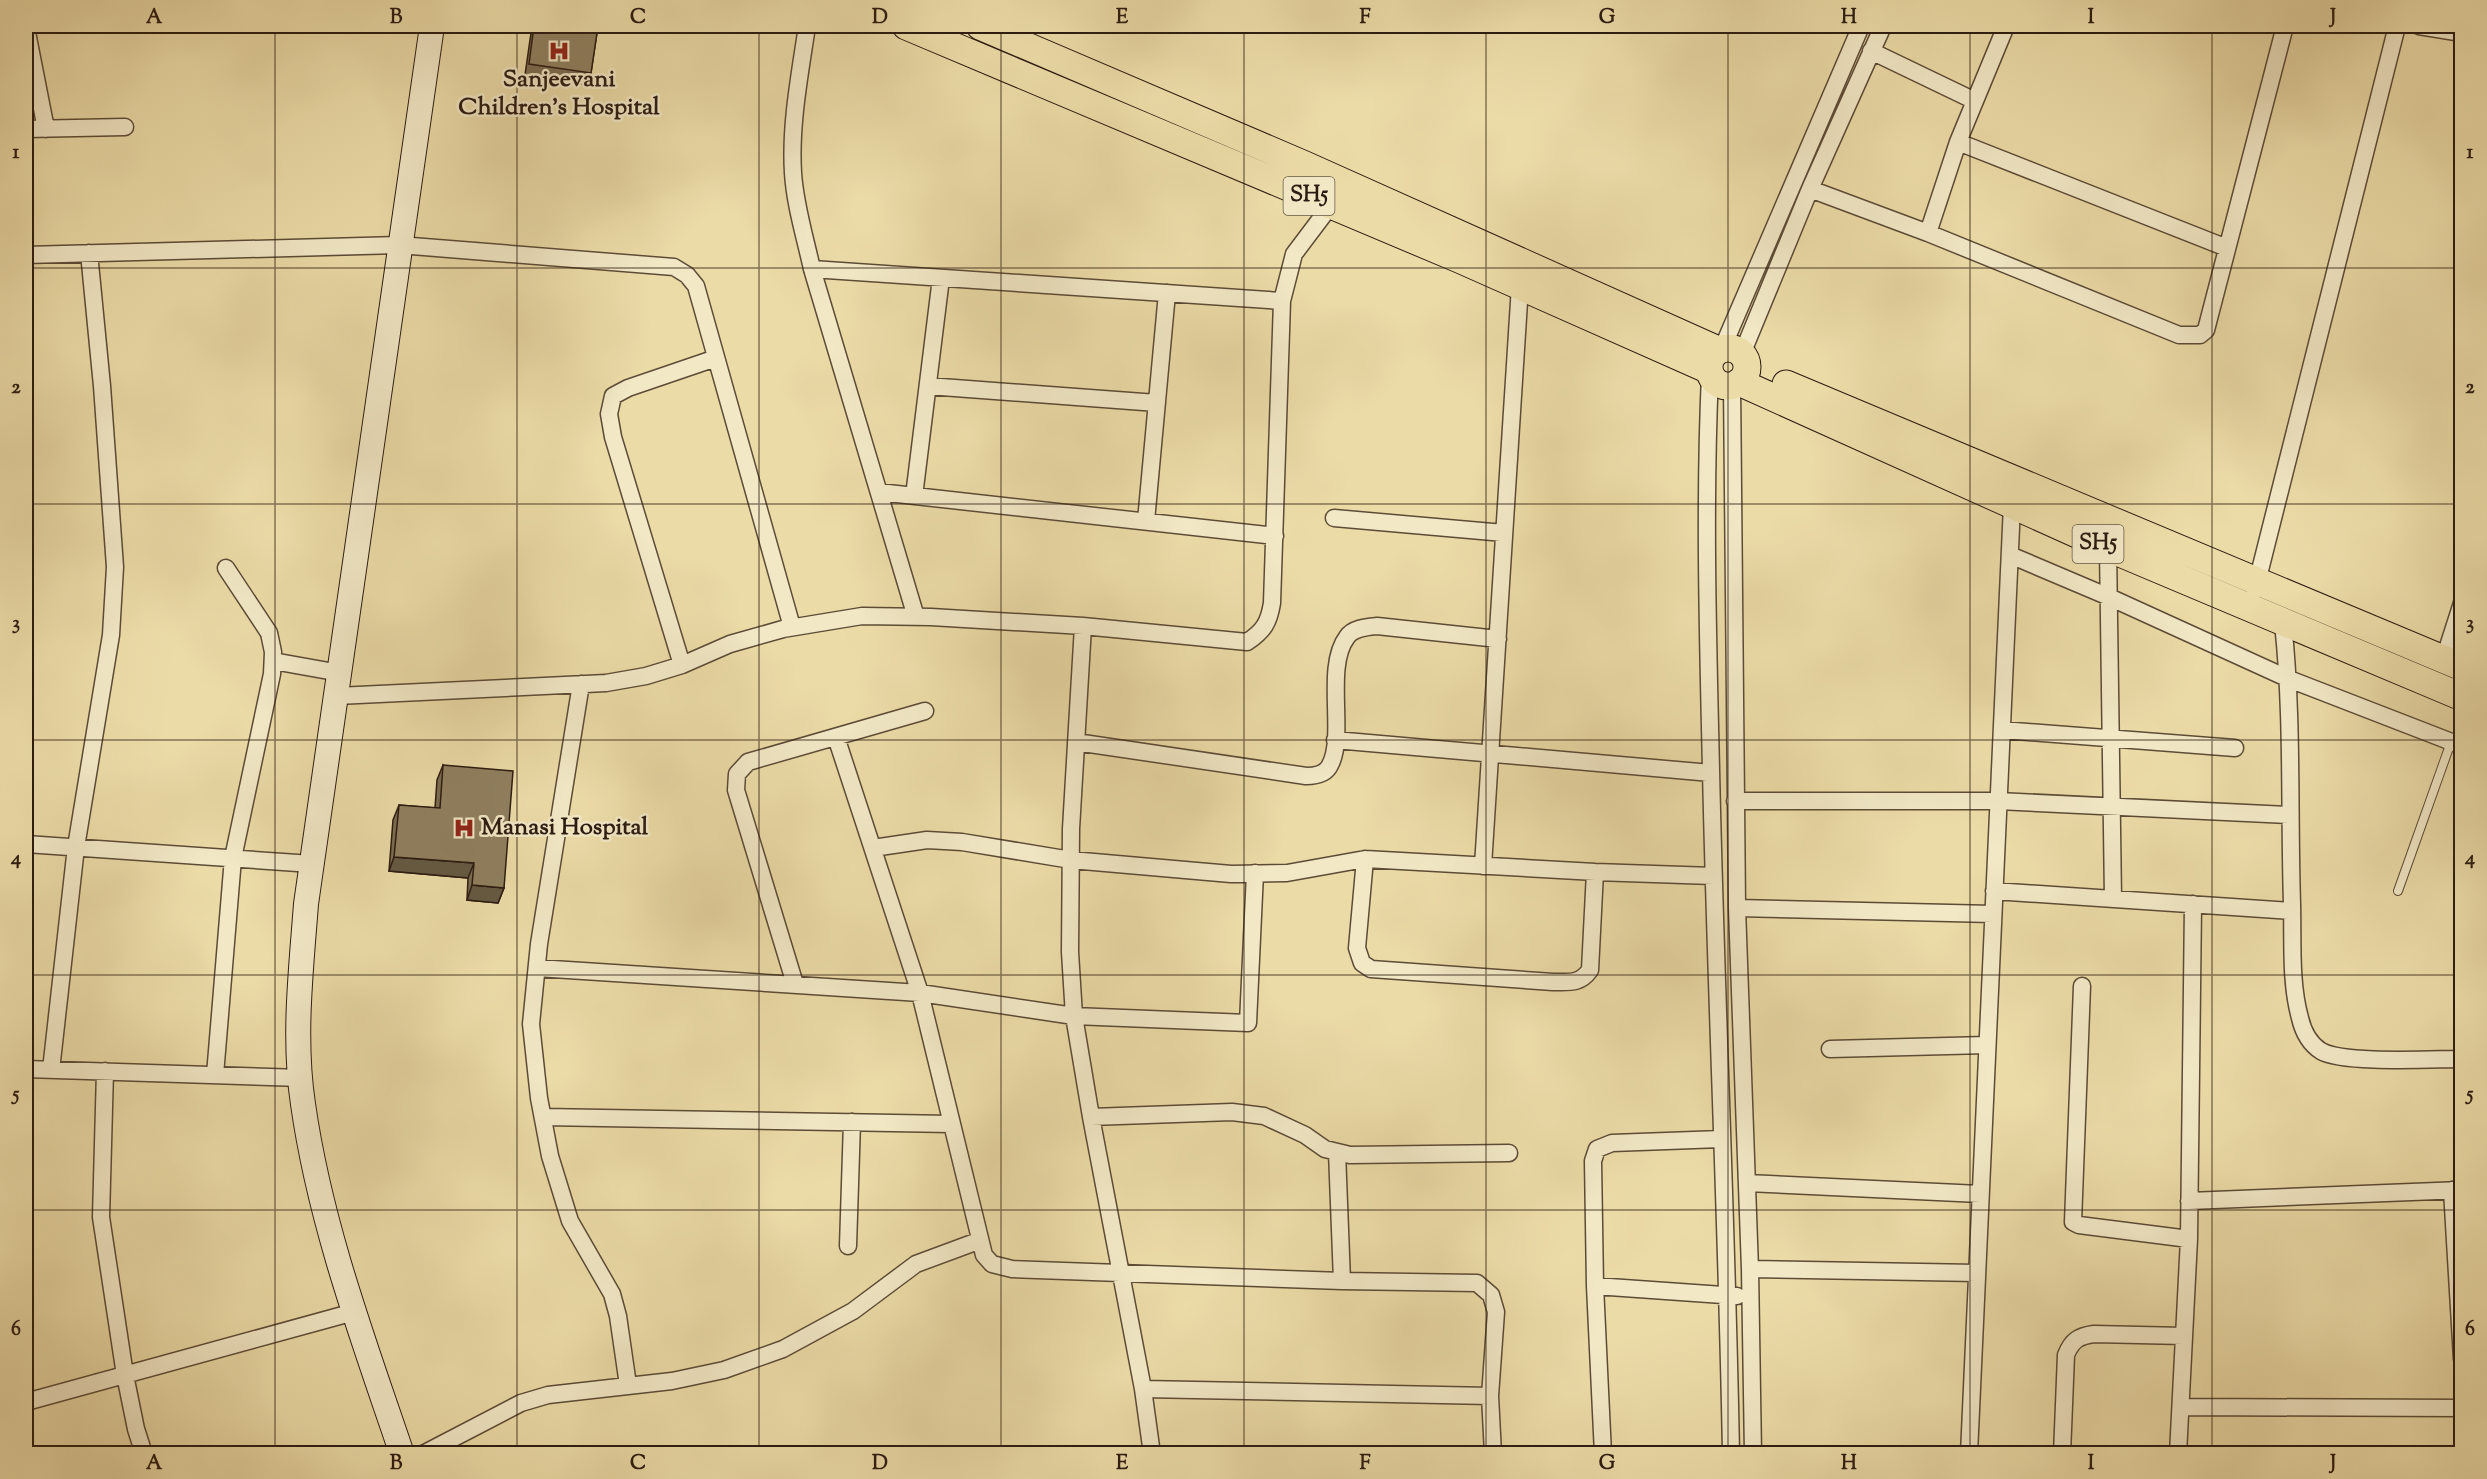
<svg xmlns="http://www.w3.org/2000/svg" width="2487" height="1479" viewBox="0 0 2487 1479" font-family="'Sorts Mill Goudy',serif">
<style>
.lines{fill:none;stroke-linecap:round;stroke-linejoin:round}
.lane-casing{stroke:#5c4b36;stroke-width:10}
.street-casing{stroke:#5c4b36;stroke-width:19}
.secondary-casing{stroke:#2c1b11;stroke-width:26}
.primary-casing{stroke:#2c1b11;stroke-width:29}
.lane{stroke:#f2e8c6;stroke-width:8}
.street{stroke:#f2e8c6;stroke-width:16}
.secondary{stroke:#f2e8c6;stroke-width:24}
.primary{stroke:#ebdba7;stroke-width:27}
.wall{fill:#7b6d52;stroke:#2c1b11;stroke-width:1.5}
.shaded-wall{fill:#645942;stroke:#2c1b11;stroke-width:1.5}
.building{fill:#8f7f5f;stroke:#2c1b11;stroke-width:1.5}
.grid{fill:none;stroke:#2c1b11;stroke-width:1.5;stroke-opacity:0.55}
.labels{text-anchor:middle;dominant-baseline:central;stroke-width:5;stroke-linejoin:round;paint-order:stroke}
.shield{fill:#f2e8c6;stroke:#675847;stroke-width:1.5}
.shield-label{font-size:22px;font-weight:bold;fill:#2c1b11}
.poi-label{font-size:24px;font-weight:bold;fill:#2c1b11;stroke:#f2e8c6}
.neatline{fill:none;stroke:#2c1b11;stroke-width:2}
.grid-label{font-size:20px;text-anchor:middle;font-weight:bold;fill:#2c1b11}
</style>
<rect width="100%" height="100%" fill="#ebdba7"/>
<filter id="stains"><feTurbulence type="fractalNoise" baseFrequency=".00333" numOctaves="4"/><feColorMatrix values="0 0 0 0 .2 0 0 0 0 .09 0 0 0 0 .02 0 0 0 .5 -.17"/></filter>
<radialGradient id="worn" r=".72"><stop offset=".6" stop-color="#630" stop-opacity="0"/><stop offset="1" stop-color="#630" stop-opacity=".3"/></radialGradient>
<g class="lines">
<defs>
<path id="lane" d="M2398,891L2451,742"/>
<path id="street" d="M807,26C800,74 790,124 793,173C795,205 805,237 812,269L916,617
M2419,26L2462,33
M26,27L46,129
M1871,51L1975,101
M26,129L125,127
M1958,142L2227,248
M1810,189L1928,233L2179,335H2200L2206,330L2285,26
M1928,233L1958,142L2006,26
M26,255L399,245L674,267L687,275L696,286L792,627
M812,269L1282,301
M1722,349L1861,26
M1742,354L1810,189L1883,26
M1710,375C1704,507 1708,638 1711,770C1716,998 1727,1226 1731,1454
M1732,384L1737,908L1750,1269L1753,1454
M928,386L1157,403
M879,492L1275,536
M914,496L941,278
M1334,518L1504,533
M1146,521L1167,293
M2108,548L2113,899
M2010,555L2109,597L2289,679L2462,746
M2255,590L2397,26
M2283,623C2293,716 2289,810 2292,904C2293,941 2290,982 2300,1018C2303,1031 2310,1044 2321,1051C2343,1064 2433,1059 2462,1059
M1083,626L1071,829L1070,952L1074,1016L1091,1117L1143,1389L1152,1454
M2444,659L2462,603
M273,661L340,673
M682,665L613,437L609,414L613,396L628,388L716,358
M581,684L539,944L531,1024L539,1098L550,1156L570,1221L612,1294L618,1316L628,1385
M337,696L606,683L646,676L682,665L730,644L783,629L862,616L931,617L1083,626L1247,642C1264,631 1269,622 1272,603L1282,301L1294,254L1331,205
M2002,730L2235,748
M836,737L920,993L984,1255L992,1264L1012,1269L1342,1281L1477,1283L1491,1295L1496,1312L1490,1396L1493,1454
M1335,740L1711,773
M1076,742L1306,776C1315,776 1326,774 1330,765C1346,736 1324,667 1347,637C1353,628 1367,627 1377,626L1498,639
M1735,801H1998L2289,815
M26,844L312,864
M873,848L927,840L962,842L1071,860L1231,874L1287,873L1365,859L1595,872L1713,876
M1365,859L1357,948L1362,963L1371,969L1553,982C1570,982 1580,984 1590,970L1595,872
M1483,866L1520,286
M1994,891L2292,911
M1737,908L1993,914
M537,968L920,993L1074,1016L1248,1023L1255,873
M795,984L736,790L737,774L748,762L925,711
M2082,986L2073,1222L2079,1225L2189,1239
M1830,1049L1987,1045
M26,1069L301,1078
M51,1070L76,847L111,635L115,567L102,386L89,253
M105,1071L101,1217L125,1375L136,1429L144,1454
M215,1075L233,858L272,674L273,652L269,633L226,568
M543,1117L951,1124
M1091,1117L1232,1112L1264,1116L1305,1135L1325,1149L1350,1155L1509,1153
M1337,1152L1342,1281
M1747,1183L1980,1194
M2452,1190L2462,1359
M2189,1201L2462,1190
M848,1246L852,1122
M1750,1269L1977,1273
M1595,1286L1737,1296
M1143,1389L1490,1396
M26,1402L354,1312
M2181,1407L2462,1408
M423,1454L521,1403L548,1395L672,1381L724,1370L783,1349L853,1311L916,1264L978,1241
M1603,1454L1595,1286L1593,1161L1597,1149L1612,1143L1721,1139
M1969,1454L2012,505
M2062,1454L2066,1355C2072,1340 2079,1336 2094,1334L2184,1336
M2178,1454L2189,1239L2193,904"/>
<path id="secondary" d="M402,1454C363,1339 320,1224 303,1104C293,1038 301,971 306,904L432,26"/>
<path id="primary" d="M906,26L1459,259L1709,370
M980,26L1305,165L1718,350
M1709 367a19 19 0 1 1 38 0a19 19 0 1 1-38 0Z
M1739,382L2108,548L2462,697
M1786,384L2462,667"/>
</defs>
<use href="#lane" class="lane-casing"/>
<use href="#street" class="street-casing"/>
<use href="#secondary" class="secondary-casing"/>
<use href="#primary" class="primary-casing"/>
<use href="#lane" class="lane"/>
<use href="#street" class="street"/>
<use href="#secondary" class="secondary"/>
<use href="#primary" class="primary"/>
</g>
<path class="wall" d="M532,26H598L591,73L587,85L525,75Z
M443,765L504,888L498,903L467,900L468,878L389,871L393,820L399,805L435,808L437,780Z"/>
<path class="shaded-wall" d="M394,857L474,863L468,878L389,871Z
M472,885L504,888L498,903L467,900Z"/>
<path class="building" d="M534,26H598L591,73L529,64Z
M443,765L513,771L504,888L472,885L474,863L394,857L399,805L440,808Z"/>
<path class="grid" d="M275,26V1454M517,26V1454M759,26V1454M1001,26V1454M1244,26V1454M1486,26V1454M1728,26V1454M1970,26V1454M2212,26V1454M26,268H2462M26,504H2462M26,740H2462M26,975H2462M26,1210H2462"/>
<defs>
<symbol id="hospital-bare" viewBox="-9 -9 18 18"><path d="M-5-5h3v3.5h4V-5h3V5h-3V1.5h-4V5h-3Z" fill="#8f2418" stroke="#f2e8c6" stroke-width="2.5" paint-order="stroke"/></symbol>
</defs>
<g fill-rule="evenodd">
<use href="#hospital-bare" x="544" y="36" width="30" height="30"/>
<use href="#hospital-bare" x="449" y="813" width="30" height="30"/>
</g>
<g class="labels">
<g class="shield">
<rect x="1283.5" y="177" width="51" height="38" rx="4.5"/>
<rect x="2072.5" y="525" width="51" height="38" rx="4.5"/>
</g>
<g class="shield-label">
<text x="1309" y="196">SH5</text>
<text x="2098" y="544">SH5</text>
</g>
<g class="poi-label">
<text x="559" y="80">Sanjeevani<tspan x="559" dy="28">Children's Hospital</tspan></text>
<text x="481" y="828" text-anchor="start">Manasi Hospital</text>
</g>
</g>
<rect width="2487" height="1479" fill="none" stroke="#ebdba7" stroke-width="66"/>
<rect x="33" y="33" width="2421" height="1413" class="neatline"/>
<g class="grid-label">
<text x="154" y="23">A</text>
<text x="396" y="23">B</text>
<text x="638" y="23">C</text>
<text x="880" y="23">D</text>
<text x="1122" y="23">E</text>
<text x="1365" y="23">F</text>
<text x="1607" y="23">G</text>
<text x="1849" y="23">H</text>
<text x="2091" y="23">I</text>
<text x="2333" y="23">J</text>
<text x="16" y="158">1</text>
<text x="2470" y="158">1</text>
<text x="16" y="393">2</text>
<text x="2470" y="393">2</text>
<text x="16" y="629">3</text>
<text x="2470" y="629">3</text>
<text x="16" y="864">4</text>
<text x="2470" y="864">4</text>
<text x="16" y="1100">5</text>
<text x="2470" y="1100">5</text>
<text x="16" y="1335">6</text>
<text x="2470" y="1335">6</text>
<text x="154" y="1469">A</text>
<text x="396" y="1469">B</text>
<text x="638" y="1469">C</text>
<text x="880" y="1469">D</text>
<text x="1122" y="1469">E</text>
<text x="1365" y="1469">F</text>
<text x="1607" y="1469">G</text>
<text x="1849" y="1469">H</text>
<text x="2091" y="1469">I</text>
<text x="2333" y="1469">J</text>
</g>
<rect width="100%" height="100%" filter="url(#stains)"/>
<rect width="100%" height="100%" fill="url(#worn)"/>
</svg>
